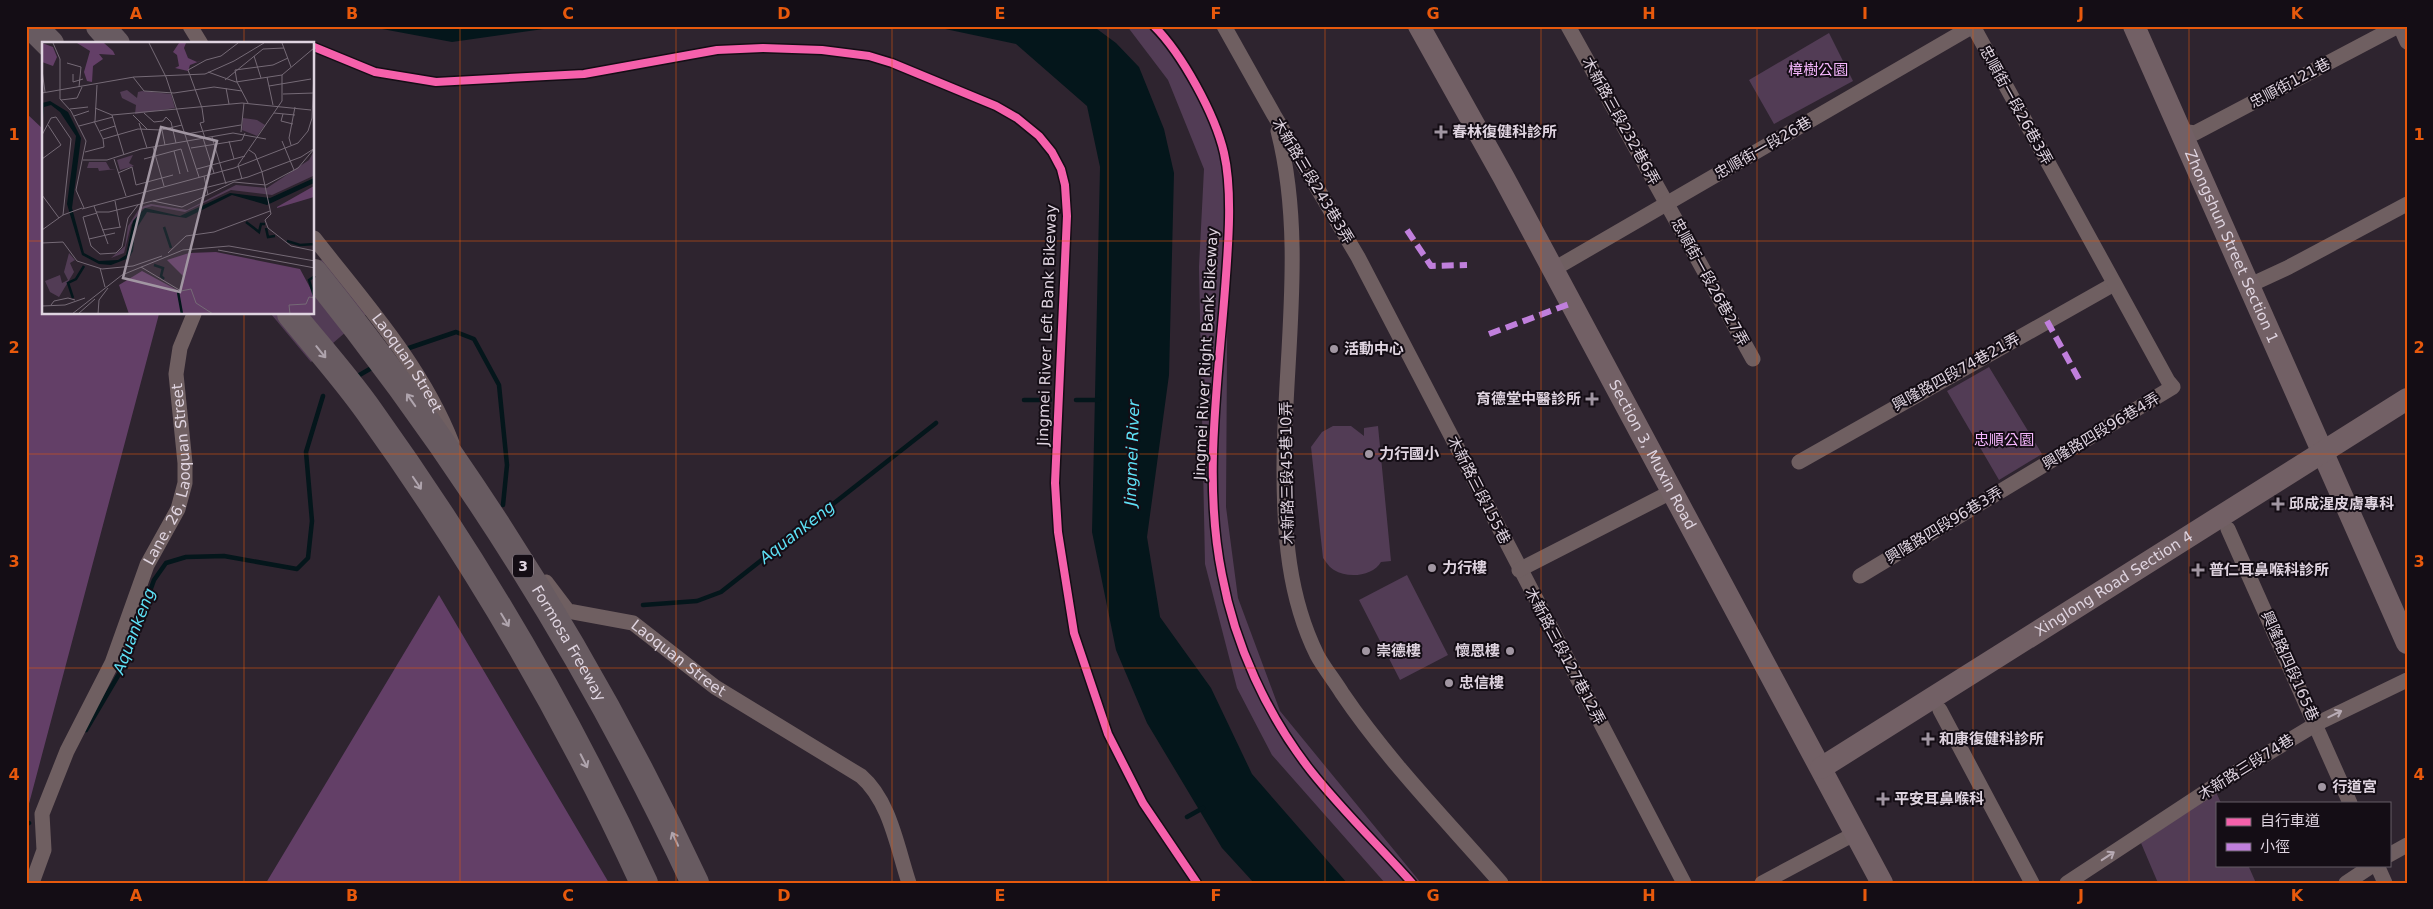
<svg xmlns="http://www.w3.org/2000/svg" width="2433" height="909" viewBox="0 0 2433 909" font-family="'DejaVu Sans','Noto Sans TC',sans-serif">
<style>
.green{fill:#523c55}
.forest{fill:#633f67}
.water{fill:#04161b}
.lines{fill:none;stroke-linecap:round;stroke-linejoin:round}
.stream{stroke:#04161b;stroke-width:4.5}
.street{stroke:#6f5f61;stroke-width:15}
.secondary{stroke:#726065;stroke-width:22}
.highway{stroke:#685b61;stroke-width:28}
.quiet{stroke:#c07fdc;stroke-width:6;stroke-dasharray:12 6;stroke-linecap:butt}
.cycleway-casing{stroke:#140d15;stroke-width:11}
.cycleway{stroke:#f560ab;stroke-width:8}
.oneway{stroke:#afa4ad}
.oneway2{stroke:#b8abb4}
.grid{fill:none;stroke:#e8590c;stroke-width:1;stroke-opacity:0.55}
.poi-dot{fill:#a196a2;stroke:#140d15;stroke-width:2}
.labels{text-anchor:middle;dominant-baseline:central;stroke-width:4;stroke-linejoin:round;paint-order:stroke}
.shield{fill:#140d15;stroke:#a298a3;stroke-width:1}
.shield-label{font-size:14px;font-weight:bold;fill:#dfd4e0}
.park-label{font-size:15px;fill:#f6b7fe;stroke:#140d15}
.street-label{font-size:15px;fill:#dfd4e0;stroke:#140d15}
.poi-label{font-size:15px;font-weight:bold;fill:#dfd4e0;stroke:#140d15;text-anchor:start}
.water-label{font-size:16px;font-style:italic;fill:#5ee1f6;stroke:#140d15}
.inset-river{fill:none;stroke:#04161b;stroke-width:2.5}
.inset-road{fill:none;stroke:#756a76;stroke-width:1}
.view{fill:#a196a2;fill-opacity:0.15;stroke:#a196a2;stroke-width:2.5}
.inset-edge{fill:none;stroke:#dfd4e0;stroke-width:2.5}
.neatline{fill:none;stroke:#e8590c;stroke-width:2}
.grid-label{font-size:16px;text-anchor:middle;font-weight:bold;fill:#e8590c}
</style>
<rect width="100%" height="100%" fill="#2e242f"/>
<path class="green" d="M1127,26H1156L1172,43L1196,80L1222,141L1228,202L1226,507L1238,598L1280,711L1421,883H1385L1272,755L1237,688L1205,564L1199,267L1204,169L1168,80Z
M1829,33L1853,81L1774,124L1749,80Z
M324,258L369,312L311,362L271,314H314V266Z
M1989,367L2042,454L1999,480L1947,391Z
M1333,426H1351L1364,436V428L1378,426L1391,561L1381,562C1373,576 1348,579 1334,570C1330,568 1326,562 1323,558L1311,447L1322,432Z
M1407,575L1448,655L1400,680L1359,600Z
M2216,792L2221,803H2217V865H2248L2256,883H2158L2141,843Z"/>
<path class="forest" d="M26,113L44,130V314H159L26,815Z
M439,595L609,883H266Z"/>
<path class="water" d="M366,26H565L452,42Z
M931,26H1093L1116,43L1139,67L1164,129L1174,173L1169,375L1147,537L1160,617L1211,688L1252,774L1347,883H1254L1222,848L1147,723L1116,650L1092,532L1100,167L1087,106L1016,44Z"/>
<g class="lines">
<path class="stream" d="M406,349L456,332L474,339L499,385L507,465L503,505
M356,377L375,366
M1024,400H1050
M1076,400H1099
M643,605L697,601L721,592L936,423
M86,730L122,669L154,580L166,563L186,557L224,556L297,569L308,558L312,521L306,452L323,396
M1187,817L1203,808
M26,825L29,823"/>
<g class="street">
<path d="M190,26L201,44"/>
<path d="M1224,26L1274,115L1358,257L1684,883"/>
<path d="M1568,26L1753,359"/>
<path d="M2400,26L2407,42"/>
<path d="M1278,131C1306,241 1284,358 1284,469C1284,533 1288,596 1317,655C1324,668 1334,680 1342,693C1388,761 1447,821 1501,883"/>
<path d="M2181,131L2195,133L2398,26"/>
<path id="s1" d="M314,238C365,303 422,366 452,443"/>
<path d="M1554,269L1973,26"/>
<path d="M2248,286L2289,267L2407,204"/>
<path d="M1799,462L2114,284"/>
<path d="M2228,529L2350,803"/>
<path d="M1519,570L1673,491"/>
<path d="M1860,576L2173,387L2168,381L1973,26"/>
<path id="s2" d="M546,582L568,611L633,623L715,687L861,776C890,801 897,847 909,883"/>
<path d="M1940,710L2032,883"/>
<path d="M2389,855L2407,845"/>
<path d="M2377,865L2385,883"/>
<path id="s3" d="M32,883L44,850L42,814L67,751L112,663L147,565L178,509L185,483V463L176,374L180,348L194,314"/>
<path d="M1762,883L1856,833"/>
<path d="M2067,883L2222,781L2318,723L2407,680"/>
<path d="M2346,883L2373,865"/>
</g>
<g class="secondary">
<path id="s4" d="M1419,26L1504,178L1882,883"/>
<path id="s5" d="M2134,26L2407,643"/>
<path id="s6" d="M1821,768L2407,399"/>
</g>
<g class="highway">
<path d="M32,26L50,44"/>
<path d="M100,26L116,44"/>
<path id="s7" d="M314,273C465,461 593,664 695,883"/>
<path d="M291,314C317,346 345,377 369,411C475,559 568,717 644,883"/>
</g>
<path class="quiet" d="M1407,230L1431,266L1467,265
M2047,321L2081,383
M1489,334L1572,303"/>
<defs>
<path id="cycleway" d="M1154,26C1182,54 1215,114 1224,153C1233,192 1228,249 1225,289C1218,383 1203,482 1222,575C1235,645 1267,715 1311,771C1342,810 1379,846 1412,883
M314,47L375,72L436,82L584,74L717,50L763,48L822,50L869,56L892,63L996,106L1017,118L1039,136L1052,152L1061,169L1065,185L1067,216L1055,483L1058,532L1074,633L1108,734L1143,803L1197,883"/>
</defs>
<use href="#cycleway" class="cycleway-casing"/>
<use href="#cycleway" class="cycleway"/>
</g>
<defs><path id="oneway-shaft" d="M-6 0H5M1.5-3L5.5 0L1.5 3" fill="none" stroke-width="1.6" stroke-linecap="round" stroke-linejoin="round" transform="scale(1.25)"/></defs>
<g class="oneway">
<use href="#oneway-shaft" transform="translate(321 352) rotate(51)"/>
<use href="#oneway-shaft" transform="translate(411 400) rotate(-125)"/>
<use href="#oneway-shaft" transform="translate(417 483) rotate(56)"/>
<use href="#oneway-shaft" transform="translate(505 620) rotate(59)"/>
<use href="#oneway-shaft" transform="translate(584 761) rotate(63)"/>
<use href="#oneway-shaft" transform="translate(675 839) rotate(-115)"/>
</g>
<g class="oneway2">
<use href="#oneway-shaft" transform="translate(2335 714) rotate(-26)"/>
<use href="#oneway-shaft" transform="translate(2108 856) rotate(-33)"/>
</g>
<path class="grid" d="M244,26V44M460,26V883M676,26V883M892,26V883M1108,26V883M1325,26V883M1541,26V883M1757,26V883M1973,26V883M2189,26V883M26,241H44M314,241H2407M244,314V883M26,454H2407M26,668H2407"/>
<g class="poi-dot">
<path d="M1438.5 124.5h5v5h5v5h-5v5h-5v-5h-5v-5h5z"/>
<circle cx="1334" cy="349" r="5"/>
<path d="M1589.5 391.5h5v5h5v5h-5v5h-5v-5h-5v-5h5z"/>
<circle cx="1369" cy="454" r="5"/>
<path d="M2275.5 496.5h5v5h5v5h-5v5h-5v-5h-5v-5h5z"/>
<circle cx="1432" cy="568" r="5"/>
<path d="M2195.5 562.5h5v5h5v5h-5v5h-5v-5h-5v-5h5z"/>
<circle cx="1366" cy="651" r="5"/>
<circle cx="1510" cy="651" r="5"/>
<circle cx="1449" cy="683" r="5"/>
<path d="M1925.5 731.5h5v5h5v5h-5v5h-5v-5h-5v-5h5z"/>
<circle cx="2322" cy="787" r="5"/>
<path d="M1880.5 791.5h5v5h5v5h-5v5h-5v-5h-5v-5h5z"/>
</g>
<g class="labels">
<rect class="shield" x="513" y="554.5" width="20" height="23" rx="4"/>
<g class="shield-label">
<text x="523" y="566">3</text>
</g>
<g class="park-label">
<text x="1818" y="70">樟樹公園</text>
<text x="2004" y="440">忠順公園</text>
</g>
<g class="street-label">
<text transform="translate(2290 83) rotate(-28)">忠順街121巷</text>
<text transform="translate(2016 105) rotate(61)">忠順街一段26巷3弄</text>
<text transform="translate(1621 121) rotate(61)">木新路三段232巷6弄</text>
<text transform="translate(1763 148) rotate(-30)">忠順街一段26巷</text>
<text transform="translate(1313 181) rotate(59)">木新路三段243巷3弄</text>
<text stroke="none"><textPath href="#s5" startOffset="241">Zhongshun Street Section 1</textPath></text>
<text transform="translate(1710 282) rotate(61)">忠順街一段26巷27弄</text>
<text transform="translate(1047 325) rotate(-88)">Jingmei River Left Bank Bikeway</text>
<text transform="translate(1206 354) rotate(-87)">Jingmei River Right Bank Bikeway</text>
<text stroke="none"><textPath href="#s1" startOffset="156">Laoquan Street</textPath></text>
<text transform="translate(1956 372) rotate(-29)">興隆路四段74巷21弄</text>
<text transform="translate(2101 431) rotate(-31)">興隆路四段96巷4弄</text>
<text stroke="none"><textPath href="#s4" startOffset="488">Section 3, Muxin Road</textPath></text>
<text transform="translate(1287 473) rotate(-91)">木新路三段45巷10弄</text>
<text stroke="none"><textPath href="#s3" startOffset="438">Lane. 26, Laoquan Street</textPath></text>
<text transform="translate(1479 490) rotate(63)">木新路三段155巷</text>
<text transform="translate(1944 525) rotate(-31)">興隆路四段96巷3弄</text>
<text stroke="none"><textPath href="#s6" startOffset="346">Xinglong Road Section 4</textPath></text>
<text stroke="none"><textPath href="#s7" startOffset="450">Formosa Freeway</textPath></text>
<text transform="translate(1565 656) rotate(62)">木新路三段127巷12弄</text>
<text stroke="none"><textPath href="#s2" startOffset="160">Laoquan Street</textPath></text>
<text transform="translate(2290 666) rotate(66)">興隆路四段165巷</text>
<text transform="translate(2246 767) rotate(-32)">木新路三段74巷</text>
</g>
<g class="poi-label">
<text x="1452" y="132">春林復健科診所</text>
<text x="1344" y="349">活動中心</text>
<text x="1581" y="399" text-anchor="end">育德堂中醫診所</text>
<text x="1379" y="454">力行國小</text>
<text x="2289" y="504">邱成湦皮膚專科</text>
<text x="1442" y="568">力行樓</text>
<text x="2209" y="570">普仁耳鼻喉科診所</text>
<text x="1376" y="651">崇德樓</text>
<text x="1500" y="651" text-anchor="end">懷恩樓</text>
<text x="1459" y="683">忠信樓</text>
<text x="1939" y="739">和康復健科診所</text>
<text x="2332" y="787">行道宮</text>
<text x="1894" y="799">平安耳鼻喉科</text>
</g>
<g class="water-label">
<text transform="translate(1132 453) rotate(-88)">Jingmei River</text>
<text transform="translate(797 532) rotate(-38)">Aquankeng</text>
<text transform="translate(134 631) rotate(-69)">Aquankeng</text>
</g>
</g>
<g transform="translate(42 42)">
<rect width="272" height="272" fill="#2e242f"/>
<path d="M85,48L95,56L96,50L100,49L129,52L133,66L93,72L94,63L80,56L78,50ZM201,76L215,78L223,83L215,94L200,88ZM272,109L271,134L230,153L189,148L143,170L110,164L100,167L89,183L82,211L69,216L83,204L86,184L97,167L102,164L109,162L145,168L194,143L225,146L267,118ZM91,113L87,121L92,124L78,128L75,118ZM47,120H64L68,127H74L57,129L56,126H45ZM27,211L33,218L28,221L32,230L17,255L8,250L3,239L18,233L20,241L26,238L22,230Z" fill="#523c55"/>
<path d="M0,1L11,5L15,15L11,24L0,20ZM35,1H62L71,9L73,13L57,12L61,17L51,24L50,40L45,39L42,30L48,9ZM137,1H144L142,6L146,16L155,20L161,18L148,23L146,29L133,26L137,24L135,13L131,10ZM272,144V155L235,166V165ZM174,210L258,227L272,253V272H87L77,243L100,229L137,249L142,235L125,218L147,211Z" fill="#633f67"/>
<path d="M8,59L26,70L39,96L30,166L42,211L57,219L76,218L84,213L91,179L103,166L138,174L188,151L228,156L272,136V141L225,163L190,153L144,176L105,170L93,189L91,209L87,216L69,223L57,222L40,213L25,162L34,94L18,70L9,63L2,65L0,86V61Z" fill="#04161b"/>
<path class="inset-river" d="M204,180L217,190L219,182H223M122,185L129,206M224,186L226,195L233,194M245,199L258,203L273,202M112,223L121,226L119,234L122,237M136,250L140,272M272,254L267,238L273,234M31,256L26,241L34,237L42,224"/>
<path class="inset-road" d="M11,1L18,17V57L29,69L44,99L34,148L42,166M107,1L124,35L157,135M240,1L249,25M212,14L219,36M25,21L39,25L37,45M0,28L3,50M166,30L194,40L240,33L272,6M31,32V40L41,37M91,35L102,49L132,51L172,45L200,49M225,35L231,63M183,38L221,7L242,6M227,44L269,37M184,46L187,62M0,51L92,35L163,32L192,19L222,1M241,52L272,51M19,58L35,56L40,45M206,61L195,40L193,28L231,23L246,16M53,66L70,73L200,61L269,68M28,67L46,65M102,71L112,80L121,79L124,75M232,71L253,73M241,72L239,79L251,82M70,73L82,113M91,73L105,87M32,74L47,69M124,75L129,80L134,101M52,79L61,97L96,87L119,88L140,83M53,79L55,43M97,81L105,106M37,84L71,75M120,88L123,103M58,89L73,84M199,90L202,61M144,92L199,83M0,93L9,76L14,75L29,97L21,173M170,95L184,142M161,96L172,131M163,96L158,81L162,80L160,66L146,28L164,18L179,14L196,1M187,99L192,117M240,99L252,128M249,103L247,96L253,65M111,105L122,144M149,106L200,98L203,91M207,108L213,112L220,130L229,172L223,178L226,186L249,204L273,209M132,109L138,132M43,110L62,105L61,97M0,117L19,103L6,83M72,117L84,154M102,117L139,107L146,130M41,118H65L99,107L191,91L224,97M155,127L203,114M76,131L90,125L94,143L131,133M162,134L166,153M200,137L196,123L240,59V33M0,153L17,176M73,159L78,185M111,159L140,165L192,140L224,143L256,126L272,107M52,164L66,202M40,167L192,126L256,101L266,89L270,76L273,7M54,170H67L206,135L259,115L273,106M55,171L41,175L49,204L58,212L74,211L80,205L86,176L96,163M0,188L21,173L40,166M60,188L79,185M47,197L73,191M0,201L21,200L35,219L60,227L91,224L120,214M176,208L273,226M126,211L144,194L172,190L228,169M99,225L139,249L149,247L154,261L171,272M58,226L63,245M9,263L12,259L26,256L33,258M0,264L23,263L43,256M30,272L80,233L141,208L187,204L273,219M36,272L53,257M56,272L57,258L66,246M248,272L247,263L264,262L267,255L273,256"/>
<path class="view" d="M119,85L175,99L138,250L81,236Z"/>
<rect width="272" height="272" class="inset-edge"/>
</g>
<rect width="2433" height="909" fill="none" stroke="#140d15" stroke-width="55"/>
<rect x="2216" y="802" width="175" height="65" fill="#140d15" stroke="#655d66"/>
<rect x="2226" y="818" width="25" height="8" fill="#f560ab" stroke="#655d66"/>
<text x="2260" y="826" font-size="15" fill="#dfd4e0">自行車道</text>
<rect x="2226" y="843" width="25" height="8" fill="#c07fdc" stroke="#655d66"/>
<text x="2260" y="852" font-size="15" fill="#dfd4e0">小徑</text>
<rect x="28" y="28" width="2378" height="854" class="neatline"/>
<g class="grid-label">
<text x="136" y="19">A</text>
<text x="352" y="19">B</text>
<text x="568" y="19">C</text>
<text x="784" y="19">D</text>
<text x="1000" y="19">E</text>
<text x="1216" y="19">F</text>
<text x="1433" y="19">G</text>
<text x="1649" y="19">H</text>
<text x="1865" y="19">I</text>
<text x="2081" y="19">J</text>
<text x="2297" y="19">K</text>
<text x="14" y="140">1</text>
<text x="2419" y="140">1</text>
<text x="14" y="353">2</text>
<text x="2419" y="353">2</text>
<text x="14" y="567">3</text>
<text x="2419" y="567">3</text>
<text x="14" y="780">4</text>
<text x="2419" y="780">4</text>
<text x="136" y="901">A</text>
<text x="352" y="901">B</text>
<text x="568" y="901">C</text>
<text x="784" y="901">D</text>
<text x="1000" y="901">E</text>
<text x="1216" y="901">F</text>
<text x="1433" y="901">G</text>
<text x="1649" y="901">H</text>
<text x="1865" y="901">I</text>
<text x="2081" y="901">J</text>
<text x="2297" y="901">K</text>
</g>
</svg>
